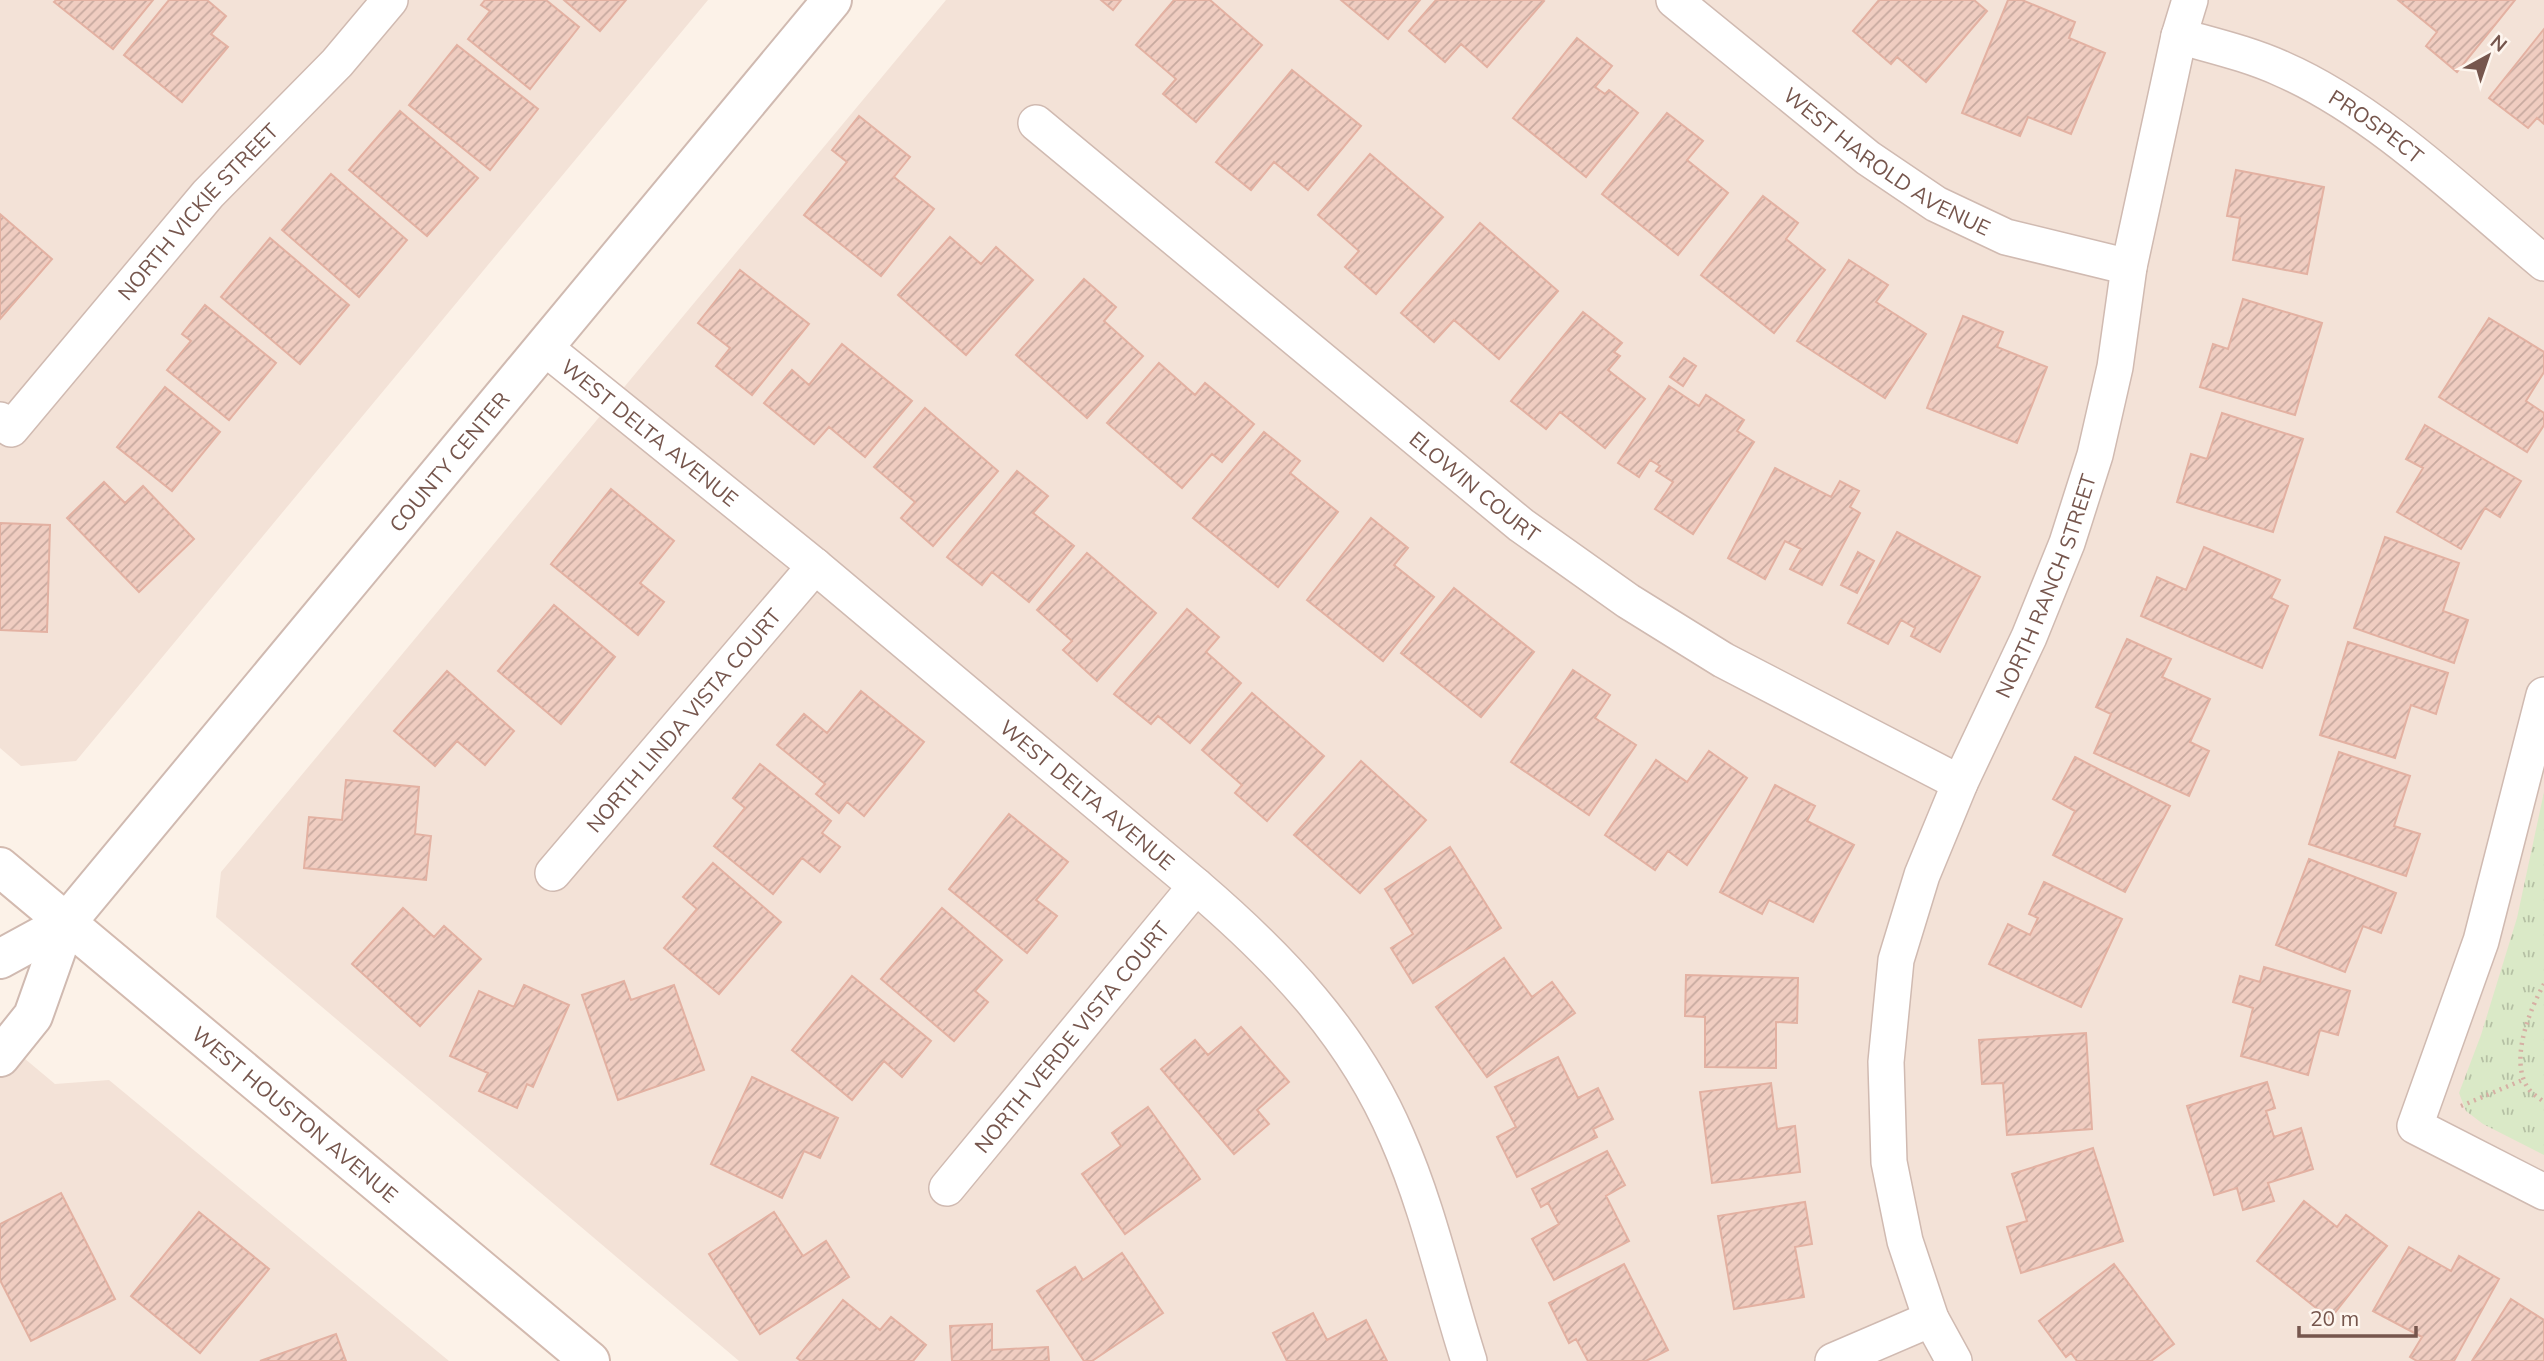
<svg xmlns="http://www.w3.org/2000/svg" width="2544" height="1361" viewBox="0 0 2544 1361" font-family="Mulish,sans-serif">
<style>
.residential{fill:#f3e2d7}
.park{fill:url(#park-tufts)}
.building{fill:url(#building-hatch);stroke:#e3b1a2;stroke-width:2}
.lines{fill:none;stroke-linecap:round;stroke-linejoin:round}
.minor-casing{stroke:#d0bab1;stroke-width:38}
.tertiary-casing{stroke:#d0bab1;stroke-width:42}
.secondary-casing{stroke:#d3baaf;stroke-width:42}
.path{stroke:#d6b0a4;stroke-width:4.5;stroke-dasharray:2 5;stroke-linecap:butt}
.minor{stroke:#fff;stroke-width:35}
.tertiary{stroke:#fff;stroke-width:38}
.secondary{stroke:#fff;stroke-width:38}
.labels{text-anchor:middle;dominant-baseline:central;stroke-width:5;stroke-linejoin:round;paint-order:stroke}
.street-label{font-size:21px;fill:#76564d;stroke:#fef6ef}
</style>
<defs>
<pattern id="park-tufts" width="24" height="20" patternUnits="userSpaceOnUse" patternTransform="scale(1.75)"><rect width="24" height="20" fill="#dae9c7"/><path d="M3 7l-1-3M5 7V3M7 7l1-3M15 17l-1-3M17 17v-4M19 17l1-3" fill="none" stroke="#b5c0a4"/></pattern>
<pattern id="building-hatch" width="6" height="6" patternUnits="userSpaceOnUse" patternTransform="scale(1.75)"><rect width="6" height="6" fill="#f0cdc1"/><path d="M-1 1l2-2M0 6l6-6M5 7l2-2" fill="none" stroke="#c7a99f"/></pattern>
</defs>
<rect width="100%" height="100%" fill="#fcf2e8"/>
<path class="residential" d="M0,0H708L76,761L21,766L0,748Z
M946,0H2544V1361H739L216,917L221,872Z
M0,1038L55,1084L109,1080L449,1361H0Z"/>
<path class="park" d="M2544,792V1155L2483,1124L2466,1111L2459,1093L2481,1035L2517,918Z"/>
<path class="building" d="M56,0H153L113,49L54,2Z
M169,0H207L226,16L211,34L228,47L182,102L124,55Z
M485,0H546L579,27L530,89L468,39L490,11L481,5Z
M564,0H626L600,31Z
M1101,0H1121L1113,10Z
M1174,0H1210L1262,45L1196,122L1163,94L1176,79L1136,45Z
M1341,0H1420L1388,39Z
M1436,0H1542L1544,1L1487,67L1461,44L1445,62L1409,31Z
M1879,0H1974L1987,11L1926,82L1897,57L1891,64L1853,31Z
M2008,0H2022L2075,22L2069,38L2105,53L2071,134L2028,117L2020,136L1962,113Z
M2398,0H2515L2457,72L2426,46L2437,32Z
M2544,29V124L2537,118L2528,128L2489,98Z
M1577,38L1612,66L1595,87L1605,94L1609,90L1638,113L1586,177L1513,118Z
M457,45L538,109L490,170L409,105Z
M1292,70L1361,126L1308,190L1274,162L1251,190L1216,162Z
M400,111L478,178L427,236L349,170Z
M1667,113L1703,141L1687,160L1728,193L1678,255L1602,194Z
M859,116L910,157L894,177L934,209L881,276L804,215L847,162L832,150Z
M1370,154L1443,217L1376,294L1345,267L1359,251L1318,215Z
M2236,170L2324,187L2307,274L2233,260L2240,218L2227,216Z
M331,174L407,240L359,297L282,230Z
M1763,196L1798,223L1786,239L1825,270L1774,333L1701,275Z
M0,214L52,259L0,319Z
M1480,223L1558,291L1499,359L1454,320L1434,342L1401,313Z
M950,237L981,264L996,247L1033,280L966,355L898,295Z
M270,238L349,305L300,364L221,297Z
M1849,260L1888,285L1876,302L1926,334L1885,398L1797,341Z
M740,270L809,324L752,395L716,366L730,348L698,323Z
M1084,279L1116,307L1104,321L1143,356L1087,418L1016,355Z
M2243,299L2322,323L2295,415L2200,387L2213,344L2228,349Z
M205,305L276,363L229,420L167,370L191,341L182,334Z
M1583,312L1622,343L1614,352L1620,356L1608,370L1645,399L1605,448L1560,412L1546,429L1511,401Z
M1963,316L2003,332L1997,347L2047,367L2017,443L1927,408Z
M2489,318L2544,352V372L2526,401L2544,413V425L2527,452L2439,397Z
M842,344L912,401L865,457L829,427L814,444L764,403L792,370L809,385Z
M1684,358L1696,366L1683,386L1670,377Z
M1159,363L1195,395L1205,383L1254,424L1222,462L1212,454L1182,488L1107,423Z
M1669,386L1699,406L1706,395L1744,420L1737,431L1754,442L1693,534L1655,509L1673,482L1656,471L1660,466L1650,460L1639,477L1618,463Z
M165,387L220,432L172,491L117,447Z
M925,408L998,471L933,546L901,518L915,502L874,467Z
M2222,413L2303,439L2273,532L2177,502L2191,454L2207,459Z
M2425,425L2521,481L2500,517L2485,508L2461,549L2397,512L2423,468L2406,459Z
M1264,432L1300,461L1290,473L1338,512L1278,587L1193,518Z
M1775,468L1831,497L1840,481L1859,491L1850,507L1860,513L1822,585L1790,569L1801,549L1785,541L1765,579L1728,558Z
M1017,471L1048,496L1033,513L1074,546L1029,602L992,572L982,585L947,557Z
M104,482L125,503L143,486L194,539L139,592L67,518Z
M611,489L674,541L640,583L664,602L638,635L551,564Z
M1371,518L1408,548L1394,565L1434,597L1383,661L1307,600Z
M0,523L50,525L47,632L0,630Z
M1897,532L1980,577L1940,652L1911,636L1915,628L1901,620L1888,644L1848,623Z
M2385,537L2459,563L2443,611L2468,620L2454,663L2354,628Z
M2204,547L2280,580L2271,598L2288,606L2262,668L2141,616L2157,577L2186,590Z
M1858,552L1874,561L1857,593L1841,585Z
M1087,553L1156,613L1097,681L1063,650L1072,641L1037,610Z
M1454,588L1534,652L1481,717L1401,653Z
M554,605L615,657L561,724L498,671Z
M1187,609L1219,637L1206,652L1241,683L1190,743L1158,716L1151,724L1114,694Z
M2127,639L2171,659L2162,677L2210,699L2190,742L2209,751L2189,796L2094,753L2111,714L2096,707Z
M2348,642L2448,673L2436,714L2411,705L2395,758L2320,735Z
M1573,670L1610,695L1595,718L1636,745L1589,815L1511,762Z
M447,671L514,731L485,765L457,741L435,766L394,731Z
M861,691L924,742L864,816L847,802L839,813L816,794L825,784L777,745L804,714L827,733Z
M1252,693L1324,756L1267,821L1235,793L1242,785L1202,750Z
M1709,751L1747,778L1687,865L1668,851L1655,870L1605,835L1656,760L1687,782Z
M2339,752L2410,776L2394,826L2420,834L2406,876L2309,844Z
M2075,757L2170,806L2125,892L2053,855L2075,811L2053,799Z
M1361,761L1426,820L1360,893L1294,835Z
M760,764L831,821L822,833L840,847L820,872L802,858L773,894L714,846L745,808L733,798Z
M346,780L419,787L415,834L431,836L426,880L304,868L309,817L342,820Z
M1775,785L1815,806L1807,821L1854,845L1813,922L1769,900L1762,914L1720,892Z
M1009,814L1068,862L1036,900L1057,916L1027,953L949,889Z
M1450,847L1501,928L1413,983L1391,948L1413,934L1385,889Z
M2309,859L2396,893L2381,933L2363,926L2345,972L2276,945Z
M713,863L781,922L719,994L664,948L697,909L683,897Z
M2044,882L2122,919L2081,1007L1989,964L2008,924L2030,935L2038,918L2029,914Z
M403,908L434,937L444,926L481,959L420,1026L352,964Z
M942,908L1002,960L975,991L988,1002L954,1041L881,979Z
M1504,958L1532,997L1552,982L1575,1013L1487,1077L1436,1007Z
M2264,967L2350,991L2338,1035L2320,1030L2308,1075L2241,1056L2253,1008L2233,1002L2240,976L2260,982Z
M1686,975L1798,978L1797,1023L1776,1022V1068L1705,1067V1017L1685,1016Z
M852,976L931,1041L902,1077L884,1061L852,1100L792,1050Z
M624,981L631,1000L674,985L704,1070L618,1100L582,995Z
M524,985L569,1005L533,1087L527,1084L517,1108L479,1091L488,1073L450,1056L479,991L514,1007Z
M1241,1027L1289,1082L1257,1110L1269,1124L1234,1154L1161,1069L1195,1040L1208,1055Z
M2086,1033L2092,1129L2007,1135L2003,1083L1982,1084L1979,1040Z
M1558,1057L1578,1098L1598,1088L1613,1119L1593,1129L1597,1137L1517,1177L1497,1137L1516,1127L1495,1087Z
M752,1077L838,1118L820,1158L804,1151L782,1198L711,1164Z
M2267,1082L2275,1108L2266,1111L2274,1137L2301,1128L2313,1169L2268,1183L2274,1201L2243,1210L2237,1188L2214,1195L2187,1106Z
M1771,1083L1777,1129L1795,1126L1800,1172L1712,1183L1700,1092Z
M1148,1107L1200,1179L1125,1234L1082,1174L1121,1146L1112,1133Z
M2093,1148L2123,1241L2021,1273L2007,1227L2027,1221L2012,1174Z
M1607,1151L1625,1185L1606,1196L1629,1241L1554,1280L1532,1239L1559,1224L1548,1203L1541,1207L1532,1189Z
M61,1193L115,1299L31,1341L0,1280V1224Z
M2304,1201L2337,1227L2346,1215L2387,1246L2330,1319L2257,1261Z
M1805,1202L1812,1244L1795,1247L1804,1297L1734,1309L1718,1216Z
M199,1212L269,1269L200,1353L131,1296Z
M774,1212L803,1256L826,1241L849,1277L760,1334L709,1254Z
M2409,1247L2451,1271L2459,1256L2499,1279L2454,1361H2417L2410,1357L2422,1337L2373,1311Z
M1122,1253L1163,1313L1092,1361H1084L1037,1291L1075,1267L1083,1280Z
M1624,1264L1668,1350L1646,1361H1588L1576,1339L1569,1343L1549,1303Z
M2114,1264L2174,1344L2151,1361H2077L2071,1353L2066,1357L2039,1321Z
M2511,1299L2544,1320V1361H2472Z
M843,1300L880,1330L891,1317L926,1345L913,1361H801L797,1358Z
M1313,1313L1327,1340L1366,1320L1387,1361H1287L1273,1333Z
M992,1324V1350L1048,1347L1049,1361H952L950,1326Z
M336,1334L346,1361H260Z"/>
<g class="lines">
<defs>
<g id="minor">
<path id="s1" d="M1674,0L1868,158L1936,204L2006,237L2129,267"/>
<path id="s2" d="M2179,36C2214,46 2249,54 2282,69C2376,110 2465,197 2544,263"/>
<path id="s3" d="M1036,123L1521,525L1628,601L1723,660L1960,783"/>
<path id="s4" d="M544,347L815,566L1196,886C1280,958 1353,1034 1397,1137C1429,1210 1445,1286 1469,1361"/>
<path id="s5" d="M0,420L11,429L208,194L337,63L390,0"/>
<path d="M2544,695L2481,941L2415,1126L2544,1192"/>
<path id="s6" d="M553,873L815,566"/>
<path id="s7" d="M947,1188L1196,886"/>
<path d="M1833,1361L1931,1319"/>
<path id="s8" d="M1954,1361L1931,1319L1905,1241L1889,1162L1886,1062L1896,960L1922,875L1960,783L2029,637L2067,543L2095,455L2115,367L2129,267L2179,36L2190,0"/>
</g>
<g id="tertiary">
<path d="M0,959L66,923"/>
<path id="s9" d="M0,1057L33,1016L66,923L832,0"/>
</g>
<g id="secondary">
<path id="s10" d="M0,867L590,1361"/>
</g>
</defs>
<use href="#minor" class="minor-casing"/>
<use href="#tertiary" class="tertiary-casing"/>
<use href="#secondary" class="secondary-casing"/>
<path class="path" d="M2544,984C2530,1009 2509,1060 2528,1088C2531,1093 2539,1098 2544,1102
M2461,1106L2525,1079"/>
<use href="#minor" class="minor"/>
<use href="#tertiary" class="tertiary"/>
<use href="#secondary" class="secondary"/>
</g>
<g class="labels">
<g class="street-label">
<text stroke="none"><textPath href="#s2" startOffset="219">PROSPECT</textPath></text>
<text stroke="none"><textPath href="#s1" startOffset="268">WEST HAROLD AVENUE</textPath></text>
<text stroke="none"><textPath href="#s5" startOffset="301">NORTH VICKIE STREET</textPath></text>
<text stroke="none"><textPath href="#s4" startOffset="136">WEST DELTA AVENUE</textPath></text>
<text stroke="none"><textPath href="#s9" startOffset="751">COUNTY CENTER</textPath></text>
<text stroke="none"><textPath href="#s3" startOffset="570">ELOWIN COURT</textPath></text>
<text stroke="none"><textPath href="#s8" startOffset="817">NORTH RANCH STREET</textPath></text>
<text stroke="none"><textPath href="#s6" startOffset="201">NORTH LINDA VISTA COURT</textPath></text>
<text stroke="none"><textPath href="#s4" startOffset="704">WEST DELTA AVENUE</textPath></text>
<text stroke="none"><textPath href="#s7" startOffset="196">NORTH VERDE VISTA COURT</textPath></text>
<text stroke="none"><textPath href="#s10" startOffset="385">WEST HOUSTON AVENUE</textPath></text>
</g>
</g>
<g transform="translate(2488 56) rotate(40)" stroke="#fef6ef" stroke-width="5" paint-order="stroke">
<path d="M0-5L12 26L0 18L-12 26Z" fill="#76564d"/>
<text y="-10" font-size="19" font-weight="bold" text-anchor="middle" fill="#76564d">N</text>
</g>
<path d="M2299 1326v10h117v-10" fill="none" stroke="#76564d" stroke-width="3.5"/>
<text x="2310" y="1326" font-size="21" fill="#76564d" stroke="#fef6ef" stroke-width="5" paint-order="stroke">20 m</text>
</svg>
